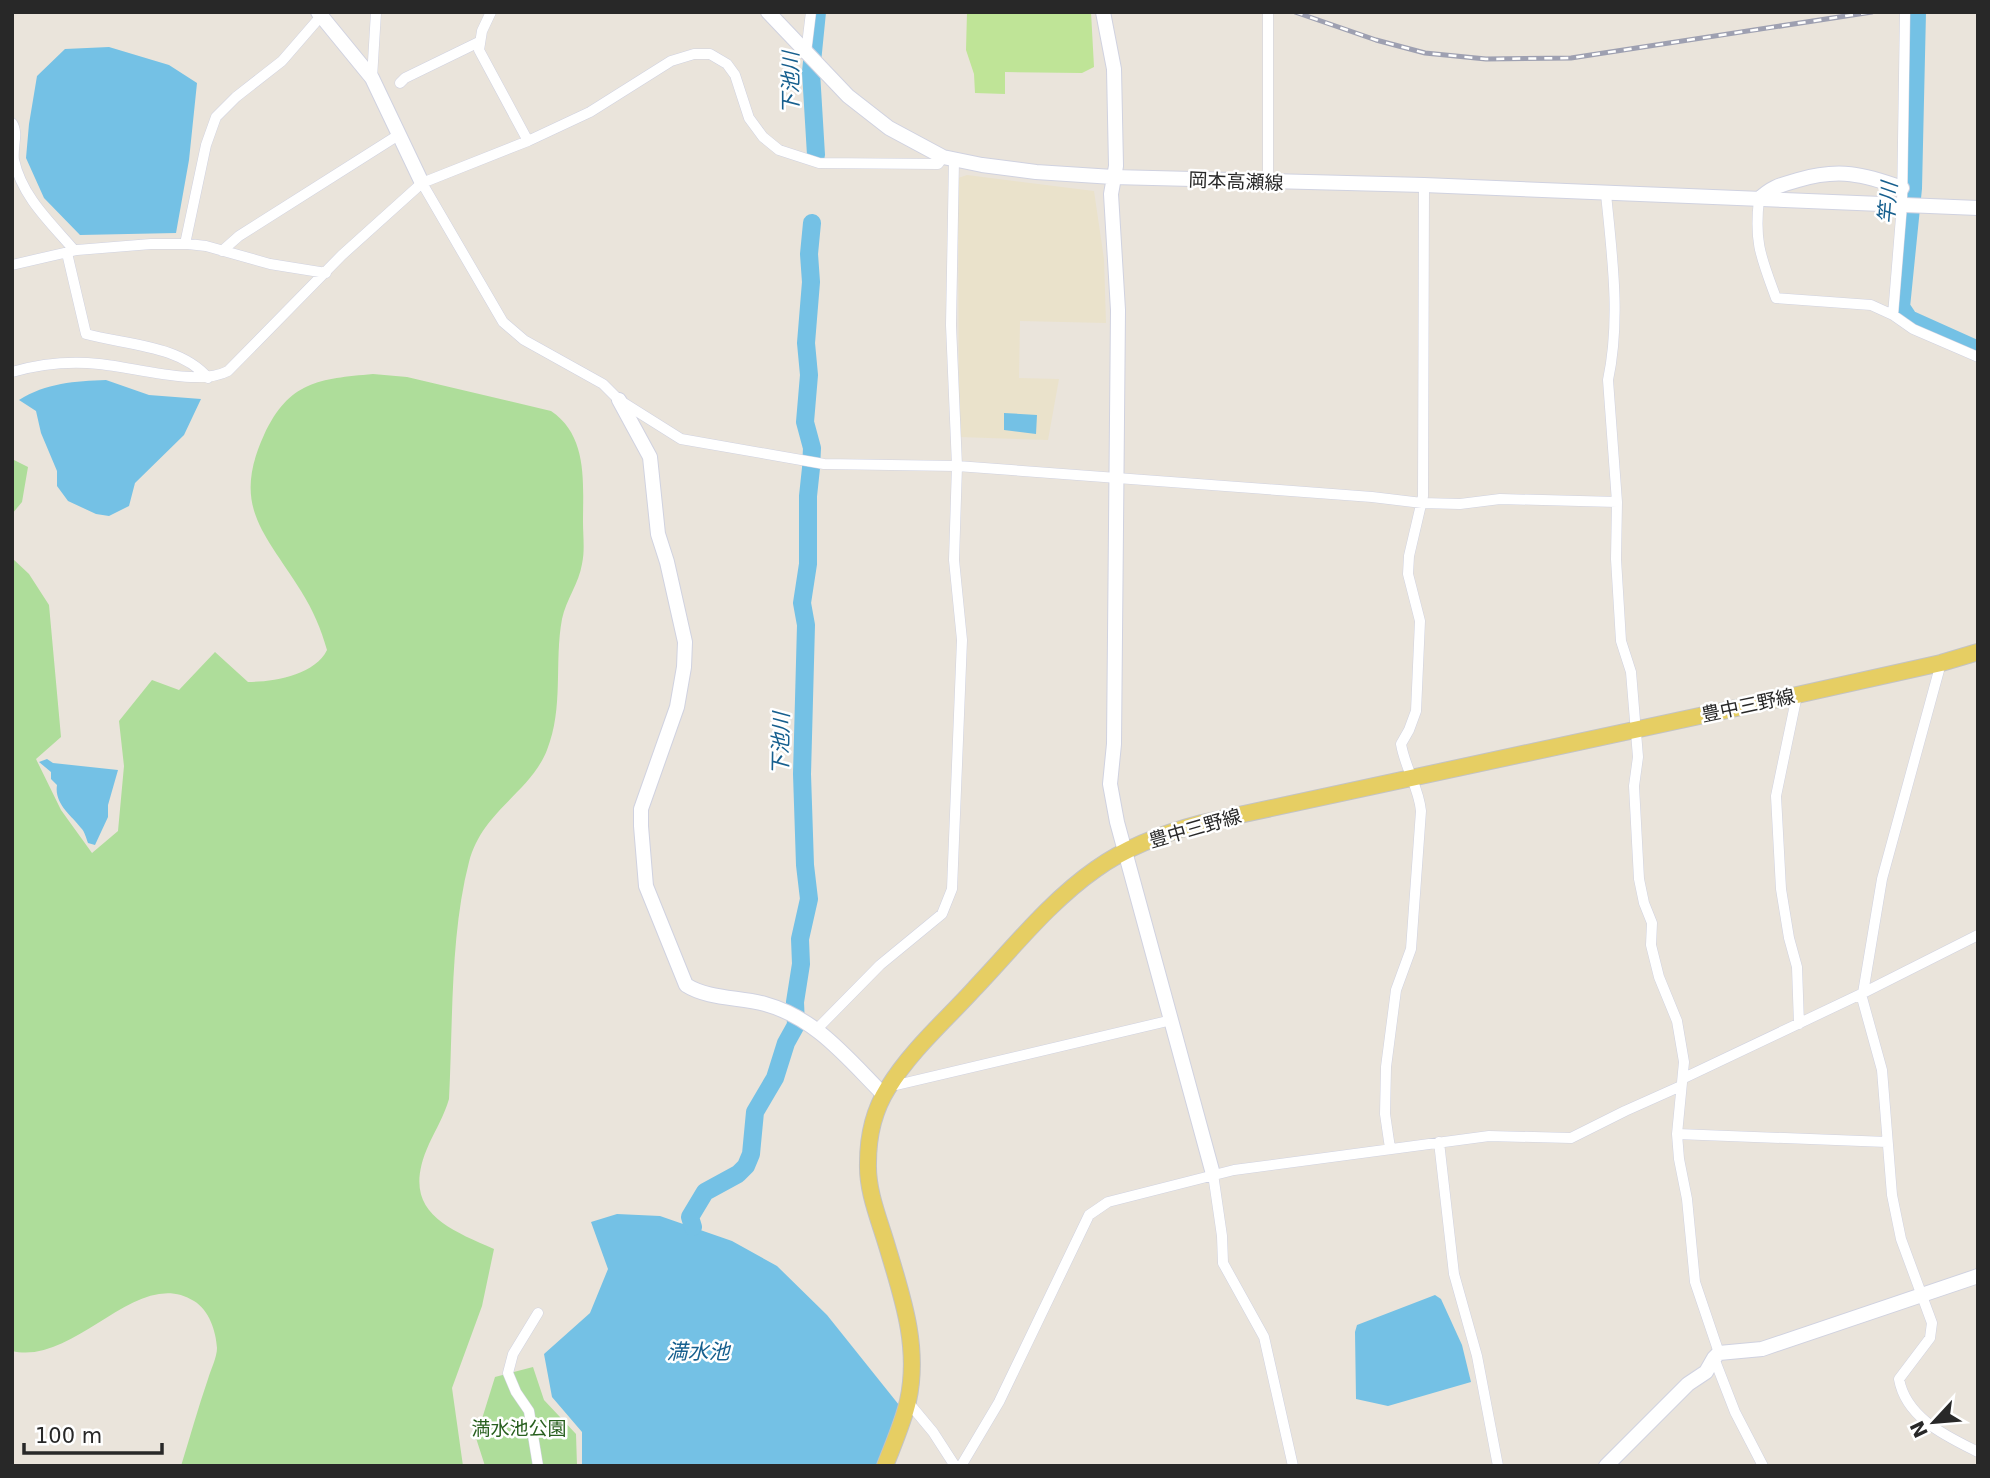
<svg xmlns="http://www.w3.org/2000/svg" width="1990" height="1478" viewBox="0 0 1990 1478" font-family="'DejaVu Sans','Noto Sans JP',sans-serif">
<style>
.education{fill:#eae2cb}
.green{fill:#aedd9a}
.pitch{fill:#bfe497}
.water{fill:#74c1e5}
.lines{fill:none;stroke-linecap:round;stroke-linejoin:round}
.river{stroke:#74c1e5;stroke-width:18}
.street-casing{stroke:#d0d2e0;stroke-width:11}
.secondary-casing{stroke:#d0d2e0;stroke-width:16}
.primary-casing{stroke:#c3c3c3;stroke-width:18}
.street{stroke:#fff;stroke-width:10}
.secondary{stroke:#fff;stroke-width:14}
.primary{stroke:#e6ce63;stroke-width:16}
.rail-casing{stroke:#9ea0b1;stroke-width:5}
.rail{stroke:#fff;stroke-width:2.5;stroke-dasharray:8;stroke-linecap:butt}
.labels{text-anchor:middle;dominant-baseline:central;stroke-width:5;stroke-linejoin:round;paint-order:stroke}
.street-label{font-size:19px;fill:#282828;stroke:#fff}
.park-label{font-size:19px;fill:#285f1e;stroke:#fff}
.water-label{font-size:21px;font-style:italic;fill:#165f8e;stroke:#fff}
</style>
<rect width="100%" height="100%" fill="#eae4db"/>
<path class="education" d="M967,175L1094,191L1104,259L1106,323L1020,321L1019,378L1059,379L1048,440L959,437L958,178Z"/>
<path class="green" d="M373,374L407,377L551,411C588,436 583,482 583,522C583,535 585,551 582,564C579,583 566,600 562,619C554,662 564,708 547,750C530,793 482,811 469,862C450,935 453,1023 449,1099C444,1116 436,1129 429,1144C399,1210 444,1227 494,1249L482,1306L452,1388L463,1466H181C190,1437 198,1408 208,1379C211,1369 217,1357 217,1348C216,1331 209,1310 194,1301C137,1265 76,1366 12,1351V558L29,574L49,605L61,737L36,759L61,810L92,853L118,831L124,766L119,721L152,680L179,690L215,652L248,682C273,682 315,675 327,650C321,629 313,610 301,591C265,533 231,507 264,435C289,381 319,379 373,374Z
M12,459L28,467L22,502L12,514Z
M533,1367L544,1400L576,1434L577,1466H485L476,1438L495,1377Z"/>
<path class="pitch" d="M967,12H1091L1094,67L1082,73L1005,72V94L975,93L974,74L966,50Z"/>
<path class="water" d="M109,47L169,65L197,83L189,160L176,233L80,235L44,198L26,158L29,124L37,76L65,49Z
M106,380L149,395L201,399L184,435L135,483L129,506L109,516L96,514L68,501L57,486V471L41,433L36,411L19,400C46,383 75,381 106,380Z
M1004,413L1037,415L1036,434L1004,430Z
M47,759L53,763L118,770L108,805V817L95,845L88,843C86,838 85,832 81,828C71,815 54,804 57,785L51,779V772L39,762Z
M617,1214L660,1216L732,1241L777,1266L827,1315L899,1405L877,1466H582V1432L552,1397L544,1354L590,1313L608,1269L591,1222Z
M1435,1295L1441,1299L1462,1345L1471,1382L1388,1406L1356,1399L1355,1332L1357,1325Z"/>
<g class="lines">
<path class="river" d="M1917,12L1913,188L1901,307L1909,319L1978,350
M816,155L811,72L817,12
M693,1227L690,1217L705,1192L738,1174L746,1166L751,1154L755,1112L775,1078L786,1043L796,1025L795,1002L801,964L800,939L809,899L805,865L802,774L806,625L802,603L808,564V496L811,468L812,448L805,422L809,375L806,343L811,282L809,254L812,223"/>
<defs>
<path id="street" d="M491,12L482,31L479,50L528,141
M1268,12V183
M806,53L811,12
M372,78L376,12
M400,83L405,78L479,42
M12,123C19,133 12,148 14,160C22,197 51,223 74,250
M422,183L503,322L524,340L603,384L619,400L681,439L824,464L957,466L951,325L954,160
M1606,194C1612,255 1621,319 1608,380L1617,502L1616,559L1621,641L1631,672L1638,757L1634,786L1639,879L1644,903L1652,923L1651,945L1659,977L1677,1021L1684,1062L1677,1134L1679,1159L1687,1199L1695,1282L1719,1353
M1759,199C1754,243 1761,257 1776,298L1871,305L1893,315L1913,329L1978,357
M185,244L206,145L216,117L236,97L282,61L321,16
M222,251L239,236L400,134
M67,253L86,334C126,345 180,345 208,378
M12,265L77,250L151,244H188L206,246L270,264L326,273
M1893,315L1902,205L1905,12
M12,372C40,364 70,361 99,364C134,367 198,387 228,371L342,255L422,183L528,141L590,112L671,61L694,54H710L727,64L735,75L749,118L763,137L779,150L819,163L938,164L943,157
M1797,695L1776,796L1781,889L1789,938L1797,967L1799,1024
M1863,993L1882,879L1941,663
M1861,994L1882,1070L1892,1195L1901,1239L1932,1323L1930,1338L1899,1379C1906,1418 1946,1436 1978,1452
M817,1029L880,965L942,914L952,889L962,640L954,560L957,466L1372,497L1422,503L1460,504L1500,499L1617,502
M1684,1078L1861,994L1978,935
M888,1087L1172,1020
M1677,1134L1887,1142
M1439,1142L1454,1274L1477,1356L1498,1466
M1390,1148L1385,1114L1386,1067L1396,990L1411,949L1421,811C1419,788 1405,768 1401,744L1409,730L1416,711L1420,621L1408,574L1409,556L1423,496L1424,185
M1213,1174L1222,1236L1223,1263L1264,1337L1293,1466
M1714,1358L1735,1412L1763,1466
M908,1402L933,1432L955,1466
M538,1466L529,1411L516,1392L508,1373L513,1354L538,1313
M961,1466L999,1402L1089,1215L1108,1202L1234,1170L1489,1136L1571,1138L1625,1111L1681,1086"/>
<path id="secondary" d="M318,12L372,78L422,183
M768,12L848,96L889,128L943,157L982,165L1036,172L1113,177L1424,185L1978,208
M1103,12L1114,69L1116,166L1111,194L1118,310L1114,744L1110,784L1117,822L1213,1174
M1759,199C1773,186 1781,185 1798,180C1839,168 1863,174 1902,188
M619,400L650,457L658,534L667,562L685,642L684,667L677,707L641,809V826L646,886L686,985C708,999 739,997 765,1004C816,1018 847,1058 884,1095
M1606,1466L1688,1384L1706,1372L1714,1358L1719,1353L1762,1349L1978,1276"/>
<path id="primary" d="M885,1466C893,1445 903,1423 908,1401C920,1347 902,1296 887,1246C879,1219 867,1191 868,1163C868,1137 874,1110 888,1088C911,1050 946,1020 975,988C1013,948 1050,901 1096,869C1128,846 1164,833 1202,823L1797,695L1941,663L1978,652"/>
</defs>
<use href="#street" class="street-casing"/>
<use href="#secondary" class="secondary-casing"/>
<use href="#primary" class="primary-casing"/>
<use href="#street" class="street"/>
<use href="#secondary" class="secondary"/>
<use href="#primary" class="primary"/>
<defs>
<path id="rail" d="M1295,12L1376,40L1425,53L1486,59L1571,58L1872,12"/>
</defs>
<use href="#rail" class="rail-casing"/>
<use href="#rail" class="rail"/>
</g>
<g class="labels">
<g class="street-label">
<text transform="translate(1236 181) rotate(2)">岡本高瀬線</text>
<text transform="translate(1748 705) rotate(-12)">豊中三野線</text>
<text transform="translate(1195 828) rotate(-16)">豊中三野線</text>
</g>
<g class="park-label">
<text x="519" y="1428">満水池公園</text>
</g>
<g class="water-label">
<text transform="translate(791 83) rotate(-90)">下池川</text>
<text transform="translate(1888 203) rotate(-85)">竿川</text>
<text transform="translate(781 744) rotate(-89)">下池川</text>
<text x="698" y="1352">満水池</text>
</g>
</g>
<rect width="1990" height="1478" fill="none" stroke="#282828" stroke-width="28"/>
<g transform="translate(1934 1422) rotate(244)" stroke="#ffffff" stroke-width="5" paint-order="stroke">
<path d="M0-5L12 26L0 18L-12 26Z" fill="#282828"/>
<text y="-10" font-size="19" font-weight="bold" text-anchor="middle" fill="#282828">N</text>
</g>
<path d="M24 1443v10h138v-10" fill="none" stroke="#282828" stroke-width="3.5"/>
<text x="35" y="1443" font-size="21" fill="#282828" stroke="#ffffff" stroke-width="5" paint-order="stroke">100 m</text>
</svg>
